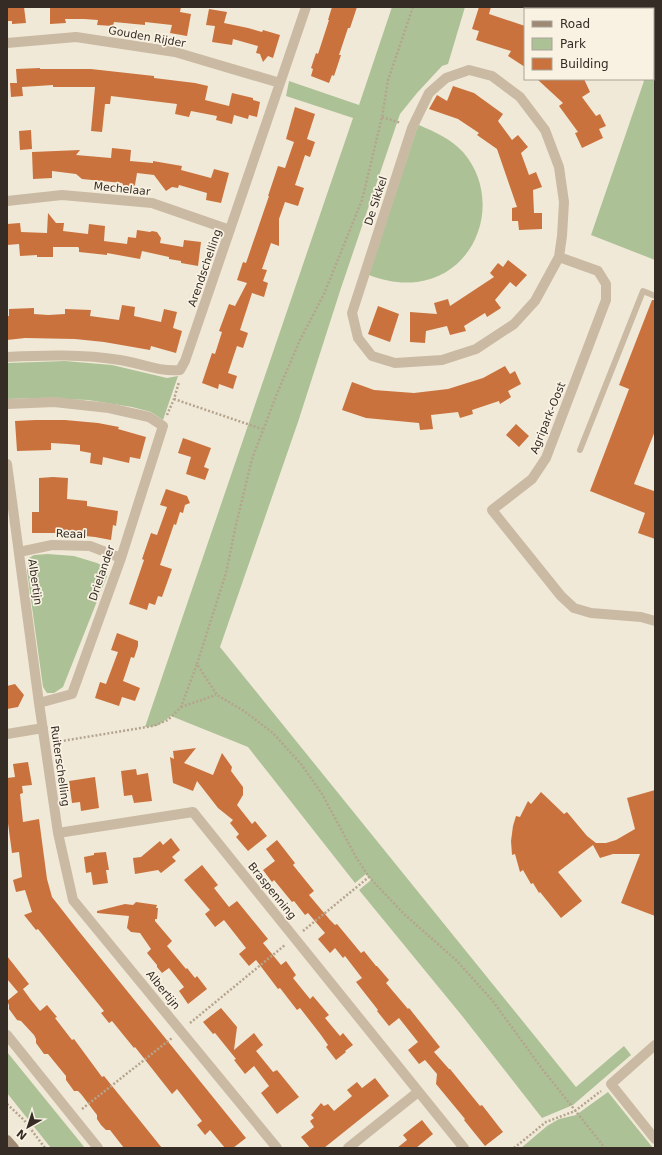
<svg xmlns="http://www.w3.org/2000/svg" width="662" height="1155" viewBox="0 0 662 1155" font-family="'DejaVu Sans',sans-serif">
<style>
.green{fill:#adc197}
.building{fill:#ca723d}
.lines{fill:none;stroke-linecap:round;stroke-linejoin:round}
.path{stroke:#b5a48d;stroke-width:2.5;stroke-dasharray:2 2;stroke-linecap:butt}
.service{stroke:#cabaa3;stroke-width:6}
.minor{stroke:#cabaa3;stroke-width:10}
.secondary{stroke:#9d8974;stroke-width:10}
.labels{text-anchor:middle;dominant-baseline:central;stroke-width:3.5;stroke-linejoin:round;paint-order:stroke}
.street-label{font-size:11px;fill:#342c25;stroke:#f9f2e3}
</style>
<rect width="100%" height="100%" fill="#f1e9d7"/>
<path class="green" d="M392,7H465L448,64L442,66L417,93L400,114L341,288L298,422L220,647L576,1087L624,1046L631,1055L573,1105L542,1118L463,1017L359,890L371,880L366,874L355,883L248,747L171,716L157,726L145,727L353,118L286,96L289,81L359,105Z
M561,7H655V260L591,235L644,81L642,79H653V9H564Z
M419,125C435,132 451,139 463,152C503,198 479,274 417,282C400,284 385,281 369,275L416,131Z
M65,361L112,365L167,378L178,376L163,420L151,412L132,407L88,400L38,398L7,399V363Z
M48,554L74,556L97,563L105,567L107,576L63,687L54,693H47L43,687L27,571L29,558L34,555Z
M7,1052L85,1148H51L7,1093Z
M608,1092L653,1148H521L547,1126L559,1119L576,1115Z"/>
<path class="building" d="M7,7H24L26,23L12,24V21H7Z
M50,7H181L180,12L191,14L187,36L170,33L172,25L145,22V25L114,22L113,26L97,25L98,20L84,19H65L66,23L50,24Z
M332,7H357L350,28H348L339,55H341L334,76L332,75L329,83L311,76L313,69L311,68L316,53L318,54L329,20H328Z
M479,7H491L489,14L525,26V67L508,56L511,51L476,40L479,31L472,29Z
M209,9L227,12L224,23L248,28L262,32L263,30L280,35L273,58L268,56L263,62L260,54L256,53L258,46L233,39L232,45L212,42L215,26L206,25Z
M40,68V69H91L154,76V78L195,83L208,86L205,100L229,106L232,93L253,98V100L260,102L257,117L249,115L248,119L234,115L232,124L216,120L217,116L191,111L189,117L175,114L177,104L111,96L110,104H105L102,132L91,131L95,87H53V85L22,87L23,96L11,97L10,83H17L16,69Z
M537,79H584L590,92L582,97L596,116L600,114L606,126L599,129L603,138L582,148L575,133L578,132L559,106L563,103Z
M453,86L474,93L503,114L498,121L512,140L518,135L528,147L521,153L529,175L536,172L542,187L533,190L534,213H542V229L519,230L518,221H512V208L517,207L497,149L477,135L479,133L458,119L429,109L437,95L447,101Z
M295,107L315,114L307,139L315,142L310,157L305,155L295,185L304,188L298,206L285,202L279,219V246L271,243L262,269L267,270L263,281L268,283L264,297L252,293L240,330L248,333L243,348L237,346L228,373L237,376L233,389L219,384L218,389L202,383L212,353L215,354L222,332L219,331L229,304L235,306L247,283L237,280L243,262L246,263L269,196H268L278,166L285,168L294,142L286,139Z
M31,130L32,149L20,150L19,131Z
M112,148L131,150L130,161L153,163V161L182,166L181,170L211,178L214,169L229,173L221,203L206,200L207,193L179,185L178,188L172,187L166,191L154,175L137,173L135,185L131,188H125L122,183L82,179L76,174L52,171V178L33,179L32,152L80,150L76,155L111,158Z
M48,213L56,223H64L63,231L88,234L89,224L105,226L104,241L127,244L128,237L136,238L137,230L150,232L152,231L157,232L161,238L160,243L183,247L184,240L201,242L198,266L181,263V261L169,259V257L142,251L140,259L107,253V255L79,252V248L78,247H53V257H37V255L20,256L19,244L7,245V224L20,223L21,232L47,233Z
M508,260L527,275L516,287L510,282L495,300L501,308L487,317L485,313L464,326L466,331L450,335L447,326L426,331L425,343L410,342V312L437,314L434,303L448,299L450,306L494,277L490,273L498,263L503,267Z
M652,300H655V431L634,484L654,491L655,490V539L638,533L645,513L590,491L629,389L619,385Z
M122,305L135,307L134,316L161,322L164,309L177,312L173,328L182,331L176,353L151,346L150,350L104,342L75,339L25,338L7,340V316H9V309L34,308V314L48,315L65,314V309L91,310L90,316L119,320Z
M378,306L399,314L390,342L368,334Z
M505,366L510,374L515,371L521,384L508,391L511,397L500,404L499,401L472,410L473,414L460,418L458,412L431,415L433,429L420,430L419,423L366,418L342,410L352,382L374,390L414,393L448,389L483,378Z
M35,420H65L98,423L119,427L118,429L146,437L140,459L130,457L129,463L103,457L102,465L90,463L91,453L80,451V445L68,444L51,443V450L17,451L15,421Z
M516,424L529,436L519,447L506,435Z
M183,438L211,448L204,467L209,469L205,480L186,474L191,457L178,453Z
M53,477L68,478L67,499L87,501V506L118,511L116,526L113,525L111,540L95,537L56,533H32V512H39V478Z
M166,489L187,496L190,503L185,505L183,513L180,512L176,525L174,524L160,565L172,569L162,597L158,596L155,605L149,603L147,610L129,604L144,560L142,559L151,533L157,535L167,507L160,505Z
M117,633L138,641V646L134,658L131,657L123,681L140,688L135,701L122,697L119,706L95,698L100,682L106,684L118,652L111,650Z
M15,684L24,695L18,707L7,709V686Z
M196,748L184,763L213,775L222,753L232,767L231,771L243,787V795L237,805L252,824L255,821L267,836L248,851L236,837L239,834L230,823L233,820L218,808L197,781L193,791L173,783L170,757L174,759L173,751Z
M28,762L32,785L22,786L23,793L20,794L23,822L39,819L47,879L52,897L77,929L246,1138L233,1148H225L210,1130L205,1135L197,1125L202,1121L177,1089L172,1094L135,1047L134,1048L112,1021L109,1023L101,1013L104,1011L38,929L36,930L24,915L32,912L25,890L16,892L13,880L22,877L19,852L12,853L7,816V778L15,777L13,764Z
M136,769L137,775L148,773L152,801L134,803L132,795L124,796L121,771Z
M95,777L99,808L81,811L80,802L72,803L69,781Z
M655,790V916L621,903L640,854H613L600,858L593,845L558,872L582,901L561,918L540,892L539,893L533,883L531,884L523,870L520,872L515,854L512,855L511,841L513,826L516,816L520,817L528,801L531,804L541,792L564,814L567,812L587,836L596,843H606L616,840L635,829L627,798Z
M171,838L180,850L172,857L176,861L161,873L158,870L135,874L133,858L141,857L160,841L163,845Z
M277,840L295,863L293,865L314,891L309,895L330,920L335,925L337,924L361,953L364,951L376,966H377L389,980L386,983L408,1009L409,1008L440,1047L434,1052L449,1069H450L480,1106L482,1105L503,1132L485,1146L464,1120L465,1119L436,1084L437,1074L425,1060L419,1064L408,1050L418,1042L399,1018L389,1026L377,1011L378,1010L356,982L362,978L345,956L343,958L335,948L330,953L318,939L325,933L308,913L305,915L294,901L292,902L274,880L272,882L263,870L275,861L266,849Z
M106,852L109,870H106L108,883L93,885L91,872L86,873L84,857L94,855V853Z
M202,865L218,885L214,888L229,907L237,901L268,939L263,943L281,965L286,961L296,975L293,978L310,999L313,996L329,1015L325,1018L340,1036L343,1033L353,1045L345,1051L346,1052L336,1060L326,1047L328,1045L321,1035L300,1008L297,1010L280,988L278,989L256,960L249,966L239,954L246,948L224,920L215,927L205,914L210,910L184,880Z
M136,902L157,905L156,908H158L157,919H155V921L172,941L167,946L186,969L187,968L195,978L197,976L207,989L188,1004L179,991L184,987L169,968L162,973L157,967V965L147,953L151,949L140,933L131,932L127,928L129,916L97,913V911L125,904L133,905Z
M7,956L29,984L23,989L31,1000L40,1011L47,1005L57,1017L55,1018L72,1040L74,1039L102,1077L104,1076L162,1148H124L110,1130H106L101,1125L97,1119V1115L81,1094L78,1091H74L66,1080V1076L48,1054H44L36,1043V1039L34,1035L21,1021L17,1020L9,1009V1005L7,1001L18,992L7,979Z
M221,1008L237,1027L234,1050L254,1033L263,1045L256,1051L273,1072L277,1070L299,1097L277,1114L261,1093L269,1086L254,1066L245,1074L234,1060L236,1059L215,1033L213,1034L203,1022Z
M375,1078L389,1096L324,1148H310L301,1137L314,1127L310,1121L314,1118L311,1115L321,1103L324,1106L328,1104L334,1111L352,1096L347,1090L357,1082L362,1088Z
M422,1120L433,1134L416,1148H397L407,1140L403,1135Z"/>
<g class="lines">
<path class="path" d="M413,7L388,80L382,117L362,200L324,294L300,340L278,391L252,459L236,525L226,573L197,664L217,695L244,711L273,733L301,764L322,794L356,857L369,877L404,914L456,960L492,1000L543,1070L605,1148
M382,117L401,123
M174,399L262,429
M167,415L174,399L179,382
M181,707L216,695
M56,742L153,726L168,720L181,707L197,664
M303,931L369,877
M190,1023L285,945
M7,1104L24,1120L45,1148
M82,1109L172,1038
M514,1148L546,1122L575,1111L601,1091"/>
<path class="service" d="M580,450L643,291L655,296"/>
<path class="minor" d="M7,43L76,37L175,52L280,83
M469,70L492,76L520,97L545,130L559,167L564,202L562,236L559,257L535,301L514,324L476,349L442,360L395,363L372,356L358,338L352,313L412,128L429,93L446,78Z
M7,201L62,195L152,203L230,230
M559,257L598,271L606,284V300L546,458L532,479L492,510L561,596L574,608L591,613L641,617L655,621
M7,357C45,355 83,354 120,360C140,363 159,372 180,370L185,361L306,7
M7,404L54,402L109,408L149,417L163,426L121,558L72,694L39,703
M7,464L39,703L58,833L73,900L277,1148
M19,552L52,545L90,546L121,558
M7,734L43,728
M58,833L193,812L464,1148
M7,1035L98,1148
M655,1045L611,1084L655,1139
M348,1148L418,1092"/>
<path class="secondary" d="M7,1140L14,1148"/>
</g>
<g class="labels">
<g class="street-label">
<text transform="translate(147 37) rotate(10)">Gouden Rijder</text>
<text transform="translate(122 189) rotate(6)">Mechelaar</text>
<text transform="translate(376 201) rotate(-72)">De Sikkel</text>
<text transform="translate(205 268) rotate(-71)">Arendschelling</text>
<text transform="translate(548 418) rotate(-68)">Agripark-Oost</text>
<text transform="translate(71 534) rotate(2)">Reaal</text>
<text transform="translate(102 573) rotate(-71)">Drielander</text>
<text transform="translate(35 582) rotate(82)">Albertijn</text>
<text transform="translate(60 766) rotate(82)">Ruiterschelling</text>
<text transform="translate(272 891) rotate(51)">Braspenning</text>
<text transform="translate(163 990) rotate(51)">Albertijn</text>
</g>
</g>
<rect width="662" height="1155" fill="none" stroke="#342c25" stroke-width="16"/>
<rect x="524" y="8" width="130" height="72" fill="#f9f2e3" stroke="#aaa397"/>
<rect x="532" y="21" width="20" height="6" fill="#9d8974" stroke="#aaa397"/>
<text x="560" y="28" font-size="12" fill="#342c25">Road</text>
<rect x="532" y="38" width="20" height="12" fill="#adc197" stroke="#aaa397"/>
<text x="560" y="48" font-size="12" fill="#342c25">Park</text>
<rect x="532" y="58" width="20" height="12" fill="#ca723d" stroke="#aaa397"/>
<text x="560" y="68" font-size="12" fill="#342c25">Building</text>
<g transform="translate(28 1127) rotate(219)" stroke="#f9f2e3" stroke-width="3" paint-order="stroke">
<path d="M0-3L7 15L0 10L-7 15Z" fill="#342c25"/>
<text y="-6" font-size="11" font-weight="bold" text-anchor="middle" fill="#342c25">N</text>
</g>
</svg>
